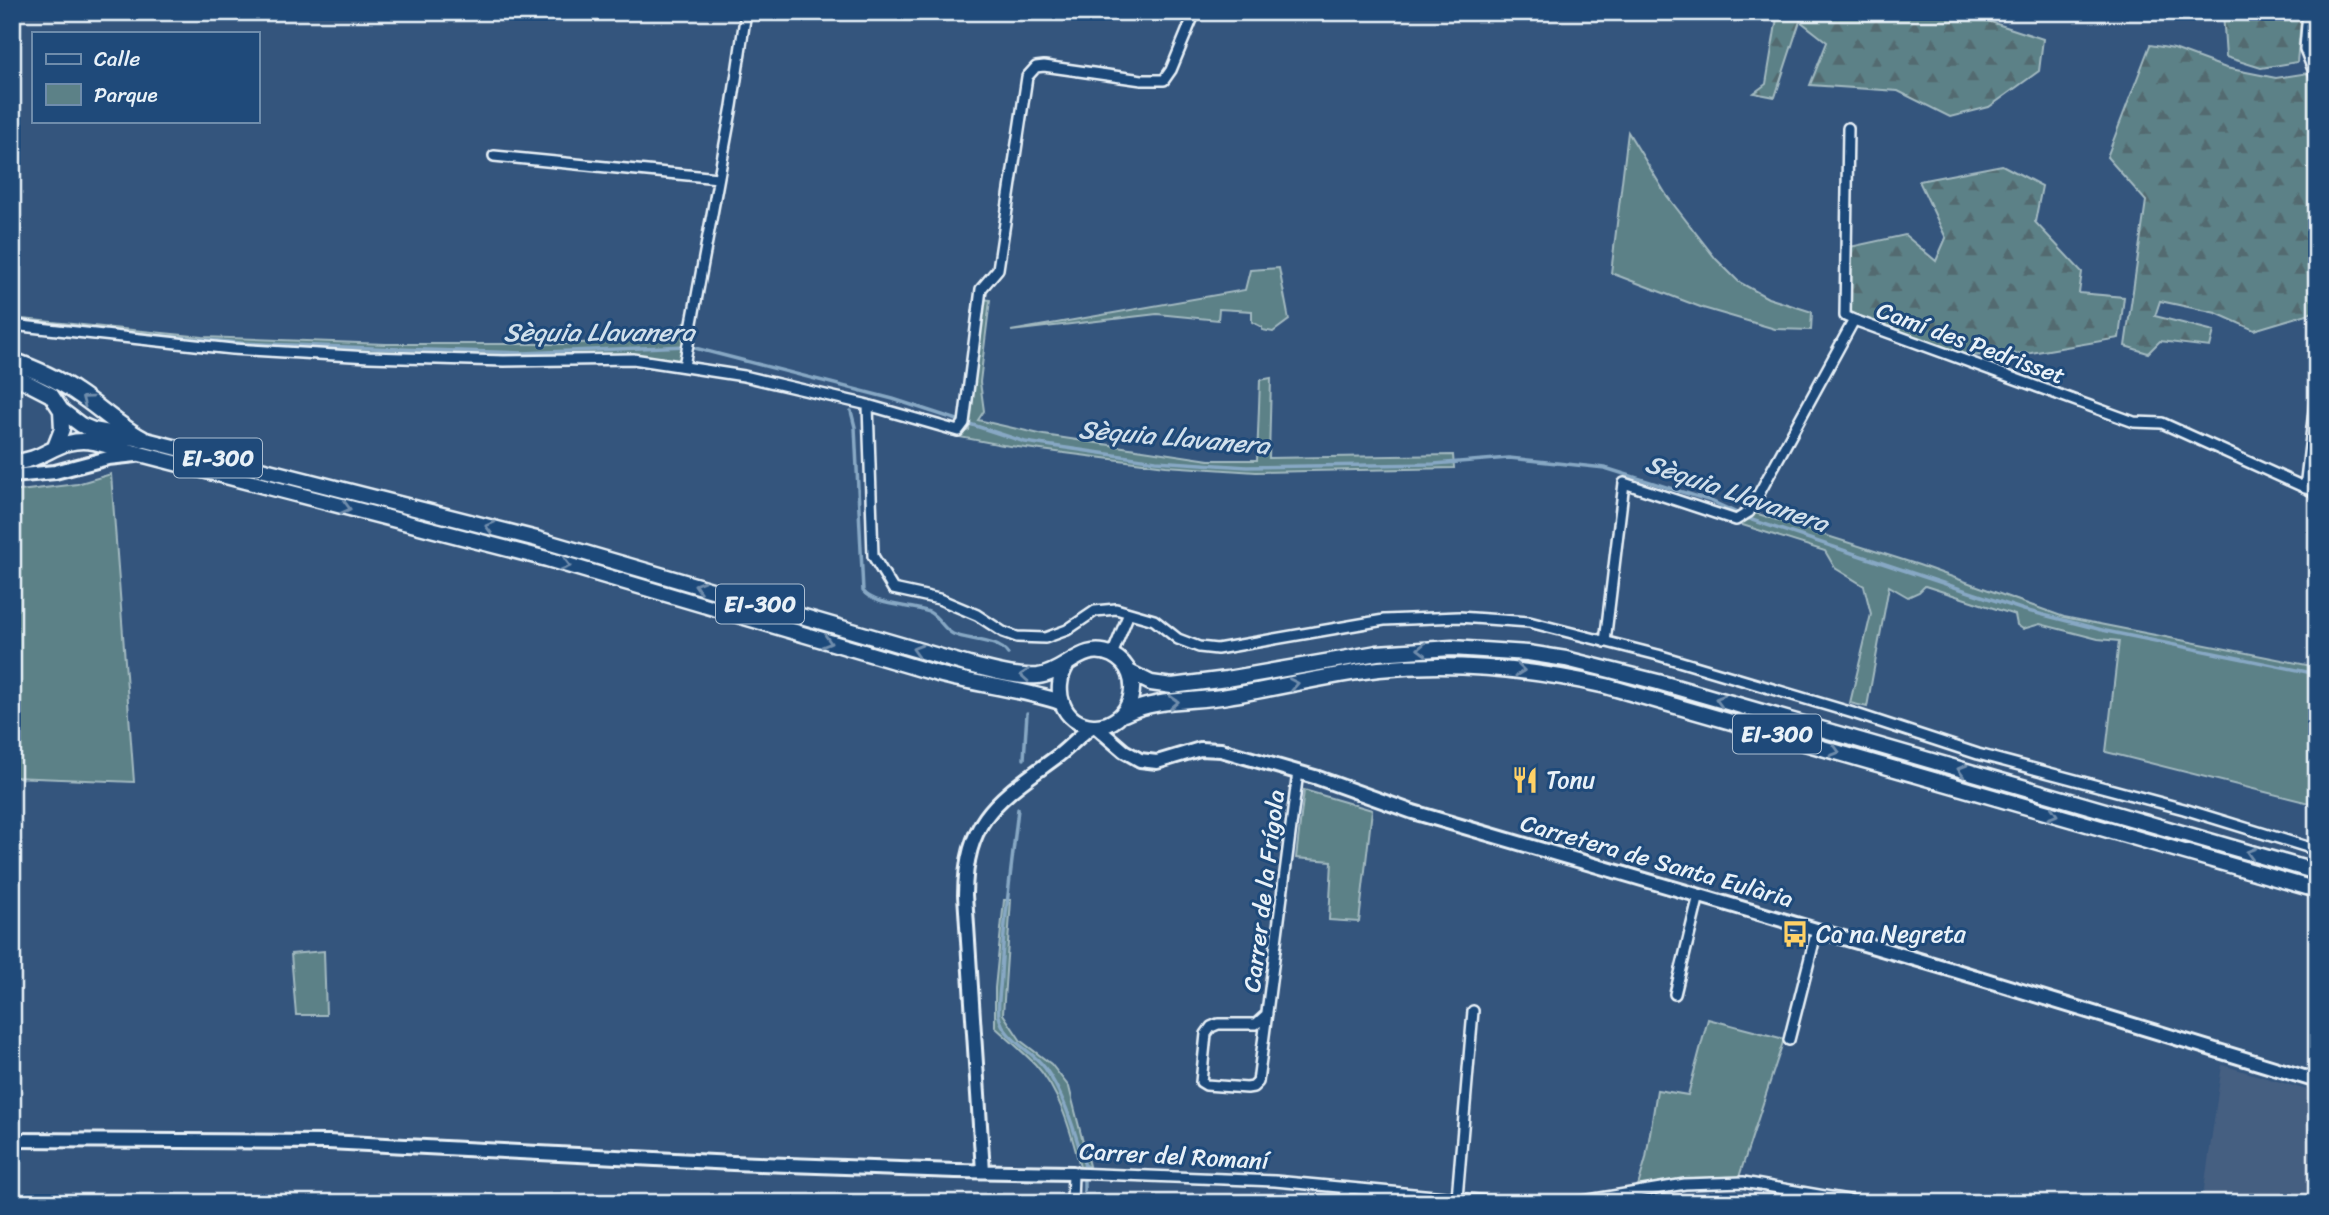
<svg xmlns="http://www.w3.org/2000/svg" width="2329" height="1215" viewBox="0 0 2329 1215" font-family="Sriracha,sans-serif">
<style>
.built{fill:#455f81}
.green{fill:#5c8187;stroke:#a2b9c0;stroke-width:2}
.forest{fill:url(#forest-firs);stroke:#a2b9c0;stroke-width:2}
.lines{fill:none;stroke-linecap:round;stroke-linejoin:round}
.stream{stroke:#87a8c4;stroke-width:3.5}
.street-casing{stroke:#e8f1f8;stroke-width:14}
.secondary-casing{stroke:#e8f1f8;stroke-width:18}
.primary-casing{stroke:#e8f1f8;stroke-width:19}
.highway-casing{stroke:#e8f1f8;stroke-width:21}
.street{stroke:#1f4a7a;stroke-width:9}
.secondary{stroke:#1f4a7a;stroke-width:12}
.primary{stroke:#1f4a7a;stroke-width:14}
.highway{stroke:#1f4a7a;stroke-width:16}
.oneway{stroke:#6f8dac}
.labels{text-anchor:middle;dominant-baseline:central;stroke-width:6;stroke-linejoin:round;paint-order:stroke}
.shield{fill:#1f4a7a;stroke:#acbfd2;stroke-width:2}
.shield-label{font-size:23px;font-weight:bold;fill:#e8f1f8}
.street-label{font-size:24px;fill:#e8f1f8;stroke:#1f4a7a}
.poi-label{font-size:24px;fill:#e8f1f8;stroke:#1f4a7a;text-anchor:start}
.water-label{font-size:26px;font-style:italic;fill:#d0dfeb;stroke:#1f4a7a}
</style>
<defs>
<pattern id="forest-firs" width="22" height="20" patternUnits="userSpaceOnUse" patternTransform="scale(1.75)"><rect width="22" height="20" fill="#5c8187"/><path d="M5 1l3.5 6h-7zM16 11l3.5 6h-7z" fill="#536a6f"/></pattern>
</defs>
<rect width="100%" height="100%" fill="#34557d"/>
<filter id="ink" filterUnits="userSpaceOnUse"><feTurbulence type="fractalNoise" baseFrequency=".0143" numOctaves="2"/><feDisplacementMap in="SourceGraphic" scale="14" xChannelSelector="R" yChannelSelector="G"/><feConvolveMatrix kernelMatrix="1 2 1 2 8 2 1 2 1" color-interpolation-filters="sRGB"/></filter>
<g filter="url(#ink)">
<path class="built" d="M2222,1065L2317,1093V1203H2202Z"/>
<path class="green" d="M1628,132L1667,196L1716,259L1739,282L1768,298L1812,312L1811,330L1775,329L1703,308L1611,273Z
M1279,268L1289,320L1273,332L1262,330V327L1252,322V311L1219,309L1218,320L1157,314L1011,331L1245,290L1250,270Z
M984,299L990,300L980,382L984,411L978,420L1044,435L1209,460H1257L1260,380L1271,378L1269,458L1453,455L1454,468L1256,472L1166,466L1003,445L954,436L969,430Z
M12,318L203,337L386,344H567L662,337L689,320L681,362L363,353L232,345L92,332Z
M111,474L134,782L12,777V492L77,484Z
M1755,513L1919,565L2064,617L2317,667V805L2106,752L2119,641L2098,639L2040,624L2023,629L2017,625L2015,615L1925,586L1919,592L1908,597L1889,586L1867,707L1850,703L1871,614L1864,586L1835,568L1825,551L1739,524Z
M1304,790L1372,810L1359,922L1329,920L1332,861L1296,858Z
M1004,900H1011L1003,1014L1021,1041L1051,1064L1069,1087L1089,1166L1080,1167C1071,1132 1060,1091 1035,1064C1022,1051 1008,1039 995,1027V988Z
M324,951L326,1015H296L291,954Z
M1708,1019L1784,1039L1739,1177L1700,1178L1638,1186L1646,1158L1657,1090L1688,1095Z"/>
<path class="forest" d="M1778,12H1960L2043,39L2039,71L1989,107L1950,117L1898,91L1810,85L1827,42L1800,21L1775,97L1754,93L1766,84Z
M2223,12H2302L2297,62L2261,68L2226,57Z
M2150,45L2174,49L2226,68L2276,78L2308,73L2317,89V311L2254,330L2216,313L2160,301L2155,316L2214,331L2210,347L2160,341L2148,353L2125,346L2146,201L2107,157Z
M2002,165L2042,186L2035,222L2082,272L2079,293L2124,297L2119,338L2031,353L1966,356L1849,314L1850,247L1905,235L1936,261L1946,238L1919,181Z"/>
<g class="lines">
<path class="stream" d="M88,329L241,343L426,350L523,353L687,346L893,399L1025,442L1156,461L1247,467L1434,464L1509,458L1605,468L1711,501L1752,520L2024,610L2106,631L2317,674
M851,411L855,427L863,591C874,606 912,605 929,612C939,617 943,629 953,634C969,641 998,639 1008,654
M1024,759L1027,713
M1018,809C1012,864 1004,918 1001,973C1001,986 997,1004 999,1016C1004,1040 1032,1050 1045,1068C1066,1098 1074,1131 1085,1166
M1084,1191V1176"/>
<defs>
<path id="street" d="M2308,12L2305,49L2317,80
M1848,128L1845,316L1854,320
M494,156L718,178
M12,325L232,349L369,357L504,361L633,359L744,376L864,404L958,431L964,423L981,289L998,269L1027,77L1036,67L1044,66L1142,80H1164L1171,70L1195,12
M684,366L732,106L746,12
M868,405L873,556L893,589L939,599L977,615L1003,632L1017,637L1045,638L1067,630L1095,611L1116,609L1154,620L1178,639L1199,647L1217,649L1384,620L1459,617L1529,622L1658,655L1853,713L1978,754L2184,809L2317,850
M2305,488L2317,385
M1605,642L1624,483L1736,520L1749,512L1854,320L2134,422L2162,423L2317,493
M1112,655L1129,613
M1675,994L1699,895
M1267,1014L1256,1024H1218L1211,1027L1206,1034L1201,1082L1206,1085L1247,1088L1253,1087L1258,1082L1298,772
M1789,1040L1817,930
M1457,1198L1473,1011
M1072,1203L1073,1173L1275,1181L1509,1203
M1344,1203L1345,1188
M1571,1203L1685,1184L1743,1182L1865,1203"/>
<path id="secondary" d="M12,476L55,472L108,458L136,455
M1095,726L1124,751L1140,760L1157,762L1200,749L1221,750L1318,778L1413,812L1953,970L2317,1081
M12,1140L328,1142L733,1163L956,1171L1073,1173
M983,1171L965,895C966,817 998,800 1055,758C1069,748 1079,735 1093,726"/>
<path id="primary" d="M12,375L51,395L61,410L81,425L93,430L142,439L537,539L969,665C991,670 1015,678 1038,676C1065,673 1083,641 1112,655C1148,673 1132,728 1093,726C1062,724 1052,690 1066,666
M55,447L62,429L61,410
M12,462C48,461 56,436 94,442L547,559L938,674C979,685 1021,689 1060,702
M1129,672L1151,683L1172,686L1227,679L1377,653L1452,648L1528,653L1566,659L1658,682L2317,872
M1124,714C1156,698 1193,702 1228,696C1278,688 1328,675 1379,669C1457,661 1531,669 1606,686L2317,890"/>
<path id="highway" d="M12,361C35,369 56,378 76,392C99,407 118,426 142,439"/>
</defs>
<use href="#street" class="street-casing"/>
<use href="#secondary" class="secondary-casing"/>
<use href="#primary" class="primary-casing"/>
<use href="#highway" class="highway-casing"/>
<use href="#street" class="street"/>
<use href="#secondary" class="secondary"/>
<use href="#primary" class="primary"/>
<use href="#highway" class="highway"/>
</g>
<defs><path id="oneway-chevron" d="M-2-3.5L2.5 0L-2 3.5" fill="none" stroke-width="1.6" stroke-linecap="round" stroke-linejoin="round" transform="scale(1.75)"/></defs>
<g class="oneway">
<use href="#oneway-chevron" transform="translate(86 400) rotate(-143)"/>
<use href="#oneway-chevron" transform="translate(346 508) rotate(14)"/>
<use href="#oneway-chevron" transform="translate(490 527) rotate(-165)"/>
<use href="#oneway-chevron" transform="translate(566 565) rotate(16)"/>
<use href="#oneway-chevron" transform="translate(699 586) rotate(-163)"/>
<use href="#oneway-chevron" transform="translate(827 642) rotate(16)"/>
<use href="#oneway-chevron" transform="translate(1422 649) rotate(178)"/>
<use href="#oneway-chevron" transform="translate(917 650) rotate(-164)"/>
<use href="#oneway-chevron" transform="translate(1520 670) rotate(6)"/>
<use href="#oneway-chevron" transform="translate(1025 675) rotate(-176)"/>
<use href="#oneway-chevron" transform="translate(1294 684) rotate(-11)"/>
<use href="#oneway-chevron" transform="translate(1720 700) rotate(-164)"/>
<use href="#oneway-chevron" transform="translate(1174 702) rotate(-3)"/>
<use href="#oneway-chevron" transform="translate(1835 751) rotate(16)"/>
<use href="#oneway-chevron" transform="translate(1962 770) rotate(-164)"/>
<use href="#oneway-chevron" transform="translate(2053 814) rotate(16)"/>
<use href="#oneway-chevron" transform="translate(2251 853) rotate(-164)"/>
</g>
</g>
<defs>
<symbol id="restaurant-bare" viewBox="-9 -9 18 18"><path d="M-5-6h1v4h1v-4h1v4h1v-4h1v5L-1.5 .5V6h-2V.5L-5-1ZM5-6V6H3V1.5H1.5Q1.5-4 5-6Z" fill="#ffd166" stroke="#1f4a7a" stroke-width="2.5" paint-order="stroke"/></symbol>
<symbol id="bus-bare" viewBox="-9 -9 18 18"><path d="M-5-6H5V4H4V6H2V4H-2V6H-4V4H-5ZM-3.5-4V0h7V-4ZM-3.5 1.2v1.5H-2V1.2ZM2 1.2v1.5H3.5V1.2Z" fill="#ffd166" stroke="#1f4a7a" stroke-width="2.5" paint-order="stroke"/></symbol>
</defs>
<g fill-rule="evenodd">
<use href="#restaurant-bare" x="1506" y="761" width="38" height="38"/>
<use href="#bus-bare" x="1776" y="915" width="38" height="38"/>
</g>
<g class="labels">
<g class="shield">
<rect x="174" y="438.5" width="88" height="39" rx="5"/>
<rect x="716" y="584.5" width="88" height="39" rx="5"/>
<rect x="1733" y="714.5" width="88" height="39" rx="5"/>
</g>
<g class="shield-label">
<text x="218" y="458">EI-300</text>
<text x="760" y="604">EI-300</text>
<text x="1777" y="734">EI-300</text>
</g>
<g class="street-label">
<text transform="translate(1971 343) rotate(20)">Camí des Pedrisset</text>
<text transform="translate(1657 861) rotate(16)">Carretera de Santa Eulària</text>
<text transform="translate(1264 891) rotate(-83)">Carrer de la Frígola</text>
<text transform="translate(1174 1156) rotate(3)">Carrer del Romaní</text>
</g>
<g class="poi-label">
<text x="1546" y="780">Tonu</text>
<text x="1816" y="934">Ca na Negreta</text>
</g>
<g class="water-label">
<text x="599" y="332">Sèquia Llavanera</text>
<text transform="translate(1174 437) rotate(5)">Sèquia Llavanera</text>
<text transform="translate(1737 493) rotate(19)">Sèquia Llavanera</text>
</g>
</g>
<rect width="2329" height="1215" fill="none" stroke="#1f4a7a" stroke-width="42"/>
<rect x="21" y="21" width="2287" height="1173" fill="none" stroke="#e8f1f8" stroke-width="2.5" filter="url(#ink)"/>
<rect x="32" y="32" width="228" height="91" fill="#1f4a7a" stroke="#6f8dac" stroke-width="2"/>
<rect x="46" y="54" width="35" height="10" fill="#1f4a7a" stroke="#6f8dac" stroke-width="2"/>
<text x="94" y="66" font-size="21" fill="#e8f1f8">Calle</text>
<rect x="46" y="84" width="35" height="21" fill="#5c8187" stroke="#6f8dac" stroke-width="2"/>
<text x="94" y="102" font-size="21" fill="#e8f1f8">Parque</text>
</svg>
